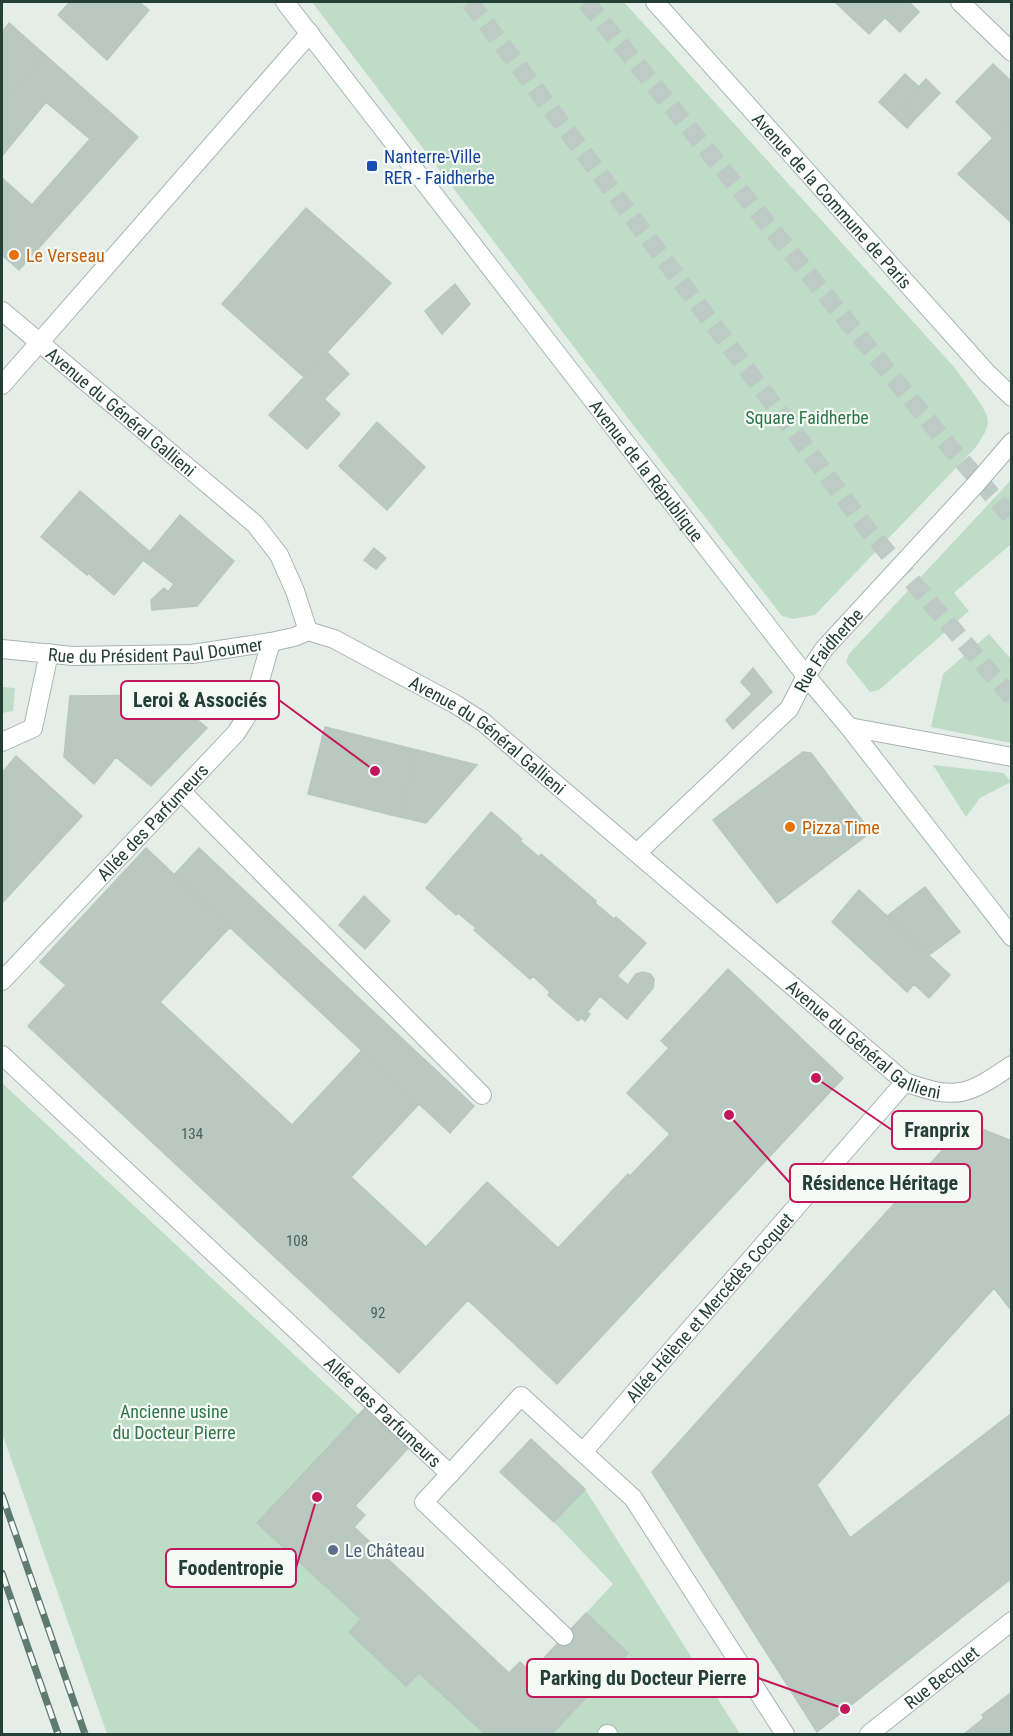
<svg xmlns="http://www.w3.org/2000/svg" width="1013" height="1736" viewBox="0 0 1013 1736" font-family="'Roboto Condensed',sans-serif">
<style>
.green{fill:#bfddc6}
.building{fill:#bac8c2;stroke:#b7c7c0;stroke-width:1.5}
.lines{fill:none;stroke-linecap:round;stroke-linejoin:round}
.motorway-tunnel{stroke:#becac5;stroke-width:18;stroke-dasharray:18 9;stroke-linecap:butt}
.service-casing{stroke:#a7b5b0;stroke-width:20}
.minor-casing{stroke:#a7b5b0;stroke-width:20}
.tertiary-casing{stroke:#a7b5b0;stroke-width:20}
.secondary-casing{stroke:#a3b9b0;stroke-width:20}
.service{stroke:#fff;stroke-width:18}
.minor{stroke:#fff;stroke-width:18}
.tertiary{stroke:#fff;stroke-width:18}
.secondary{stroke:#fff;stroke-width:18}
.rail-casing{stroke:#5f7a72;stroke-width:7}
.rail{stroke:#f5faf7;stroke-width:4.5;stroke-dasharray:14;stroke-linecap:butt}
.transit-dot{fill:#1a4fb4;stroke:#f5faf7;stroke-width:2}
.food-dot{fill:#e8710a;stroke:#f5faf7;stroke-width:2}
.service-dot{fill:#5c6f8a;stroke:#f5faf7;stroke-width:2}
.labels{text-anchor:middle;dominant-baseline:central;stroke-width:4.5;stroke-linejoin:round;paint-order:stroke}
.number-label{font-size:15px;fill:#4a6159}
.transit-label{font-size:18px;fill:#164399;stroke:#f5faf7;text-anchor:start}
.street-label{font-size:18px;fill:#243f36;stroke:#f5faf7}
.food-label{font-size:18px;fill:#c56008;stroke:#f5faf7;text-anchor:start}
.park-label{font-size:18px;fill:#307448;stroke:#f5faf7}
.service-label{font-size:18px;fill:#4e5e75;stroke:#f5faf7;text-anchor:start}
.leader{fill:none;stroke:#c2185b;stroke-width:2}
.callout-dot{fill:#c2185b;stroke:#f5faf7;stroke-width:2}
.callout{fill:#f5faf7;stroke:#c2185b;stroke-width:2}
.callout-label{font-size:20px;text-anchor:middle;font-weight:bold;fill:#243f36}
</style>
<rect width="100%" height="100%" fill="#e5ede9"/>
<path class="green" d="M312,2H624L955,368C962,379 988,409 988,421C988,430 981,439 976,447L815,615L793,619L782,616L627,417Z
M1011,480V544L954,593L969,611L879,690L870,692L846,662L849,654Z
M989,634L1011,659V743L931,727L943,674Z
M2,687L15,688L13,711L2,713Z
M933,765L1004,773L1011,782L980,798L966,817Z
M2,1083L359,1415L258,1523L361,1619L349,1632L406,1686L419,1673L485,1734H107L2,1433Z
M585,1489L740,1734H553L628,1653L586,1613L613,1584L554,1522Z"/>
<path class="building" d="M70,2H139L149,10L107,60L58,15Z
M835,2H900L869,34Z
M900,2H909L919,12L900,32L884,17Z
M9,23L44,54L2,106V32Z
M44,54L138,137L19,270L2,255V178L32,205L90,139L46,102L2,156V106Z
M993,64L1012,82V118L993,138L956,102Z
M905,74L919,87L893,115L879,102Z
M926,79L940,93L915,119L901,106Z
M901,106L915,119L907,128L893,115Z
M1012,118V223L958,174Z
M306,208L391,283L304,377L222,304Z
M455,284L470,304L442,334L425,311Z
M327,352L349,374L324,399L340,414L307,449L269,415Z
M377,422L425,467L387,510L339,466Z
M80,491L150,552L114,595L88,573L87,575L41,537Z
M180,515L234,561L197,606L152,610L151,600L164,588L168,592L174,584L143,560Z
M374,548L386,558L376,569L364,560Z
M753,668L772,692L733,729L726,720L752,694L741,682Z
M168,695L207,728L151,786L116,757L94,784L64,757L70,696Z
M325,727L417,750L400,817L308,794Z
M417,750L477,765L426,823L400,817Z
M803,752L811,753L871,832L777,903L713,820Z
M16,756L82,816L2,903V773Z
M491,812L522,839L520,841L539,857L541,854L596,901L595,903L614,919L616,917L646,943L617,976L628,985L636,974L643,972L650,974L654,979L653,988L627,1019L600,996L587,1012L590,1014L585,1021L581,1018L578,1021L548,995L550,992L533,976L530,979L474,930L476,928L458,913L456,915L426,888Z
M146,848L230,927L160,1002L292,1125L362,1050L419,1104L351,1177L426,1247L487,1182L558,1248L628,1174L630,1176L670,1134L627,1093L669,1048L661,1041L728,969L843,1078L557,1384L468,1300L399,1373L28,1026L66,985L40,962Z
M199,848L474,1106L450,1133L174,875Z
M925,887L960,932L929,955L887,916Z
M859,890L950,975L929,998L914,984L907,992L832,922Z
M364,896L390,921L365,949L339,925Z
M967,1123L1012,1141V1311L994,1288L817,1485L850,1538L1012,1413V1578L817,1732L652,1472Z
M366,1407L410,1446L355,1506L365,1515L354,1527L509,1673L520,1662L531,1672L586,1613L628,1653L552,1734H485L419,1673L406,1686L349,1632L361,1619L257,1523Z
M531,1439L585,1489L554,1522L500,1472Z
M1012,1692V1734H964L984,1718L982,1715Z"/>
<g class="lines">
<path class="motorway-tunnel" d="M470,2L868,530L1012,698
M586,2L949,446L1012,518"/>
<defs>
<path id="service" d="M849,727L1012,757
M2,742L33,728L49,653
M181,791L482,1095
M607,1734H608"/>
<g id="minor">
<path d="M960,2L1012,52"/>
<path id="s1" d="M2,311L255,524L279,555L295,591L308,631"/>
<path d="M39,343L310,33"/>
<path id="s2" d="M638,852L789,709L806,676L824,649L976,484L1012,442"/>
<path id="s3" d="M2,981L236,733L252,708L271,642"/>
<path id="s4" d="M2,1055L450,1474L521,1396L633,1498L785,1734"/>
<path id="s5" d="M583,1452L905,1082"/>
<path d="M450,1474L424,1502L564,1636"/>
<path id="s6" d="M869,1734L1012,1621"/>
</g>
<g id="tertiary">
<path d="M2,385L39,343"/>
<path id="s7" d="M2,649L73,656L192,654L271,642L294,637L308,631L334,639L455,704L483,722L905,1082C957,1101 968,1095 1012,1065"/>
</g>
<g id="secondary">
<path id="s8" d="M285,2L806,676L849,727L1012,937"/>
<path id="s9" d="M655,2L987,373L1012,397"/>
</g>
</defs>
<use href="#service" class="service-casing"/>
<use href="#minor" class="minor-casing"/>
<use href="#tertiary" class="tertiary-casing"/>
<use href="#secondary" class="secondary-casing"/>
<use href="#service" class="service"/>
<use href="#minor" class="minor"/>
<use href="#tertiary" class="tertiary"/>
<use href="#secondary" class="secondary"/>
<defs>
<path id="rail" d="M2,1495L85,1734
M2,1573L58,1734"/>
</defs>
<use href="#rail" class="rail-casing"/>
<use href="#rail" class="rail"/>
</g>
<rect class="transit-dot" x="366" y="160" width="12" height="12" rx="3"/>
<g class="food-dot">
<circle cx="14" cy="255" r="6"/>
<circle cx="790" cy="827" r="6"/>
</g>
<circle class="service-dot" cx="333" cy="1550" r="6"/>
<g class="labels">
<g class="number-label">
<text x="192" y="1134">134</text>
<text x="297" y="1241">108</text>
<text x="378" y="1313">92</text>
</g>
<g class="transit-label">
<text x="384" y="156">Nanterre-Ville<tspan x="384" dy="21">RER - Faidherbe</tspan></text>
</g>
<g class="street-label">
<text stroke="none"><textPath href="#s9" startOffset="266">Avenue de la Commune de Paris</textPath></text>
<text stroke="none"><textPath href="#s1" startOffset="156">Avenue du Général Gallieni</textPath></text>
<text stroke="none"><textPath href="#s8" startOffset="592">Avenue de la République</textPath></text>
<text stroke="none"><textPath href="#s7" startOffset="154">Rue du Président Paul Doumer</textPath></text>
<text stroke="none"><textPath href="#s2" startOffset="279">Rue Faidherbe</textPath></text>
<text stroke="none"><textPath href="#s7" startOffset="518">Avenue du Général Gallieni</textPath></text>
<text stroke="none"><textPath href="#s3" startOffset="219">Allée des Parfumeurs</textPath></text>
<text stroke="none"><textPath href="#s7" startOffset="1004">Avenue du Général Gallieni</textPath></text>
<text stroke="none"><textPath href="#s5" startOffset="192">Allée Hélène et Mercédès Cocquet</textPath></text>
<text stroke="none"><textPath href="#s4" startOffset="522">Allée des Parfumeurs</textPath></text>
<text stroke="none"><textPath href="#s6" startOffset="92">Rue Becquet</textPath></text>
</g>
<g class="food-label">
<text x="26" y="255">Le Verseau</text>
<text x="802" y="827">Pizza Time</text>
</g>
<g class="park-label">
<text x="807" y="417">Square Faidherbe</text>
<text x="174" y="1411">Ancienne usine<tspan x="174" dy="21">du Docteur Pierre</tspan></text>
</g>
<g class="service-label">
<text x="345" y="1550">Le Château</text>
</g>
</g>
<path class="leader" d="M375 771L279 700M816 1078L892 1130M729 1115L790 1183M317 1497L296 1568M845 1709L758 1678"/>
<g class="callout-dot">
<circle cx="375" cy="771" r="6"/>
<circle cx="816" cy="1078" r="6"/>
<circle cx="729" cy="1115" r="6"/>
<circle cx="317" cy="1497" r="6"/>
<circle cx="845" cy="1709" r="6"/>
</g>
<g class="callout">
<rect x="121" y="681" width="158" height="38" rx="6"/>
<rect x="892" y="1111" width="90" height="38" rx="6"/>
<rect x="790" y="1164" width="180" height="38" rx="6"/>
<rect x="166" y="1549" width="130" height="38" rx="6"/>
<rect x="527" y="1659" width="231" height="38" rx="6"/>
</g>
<g class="callout-label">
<text x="200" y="707">Leroi &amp; Associés</text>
<text x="937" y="1137">Franprix</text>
<text x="880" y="1190">Résidence Héritage</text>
<text x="231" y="1575">Foodentropie</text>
<text x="643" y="1685">Parking du Docteur Pierre</text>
</g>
<rect width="1013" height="1736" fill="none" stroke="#243f36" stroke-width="6"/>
</svg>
